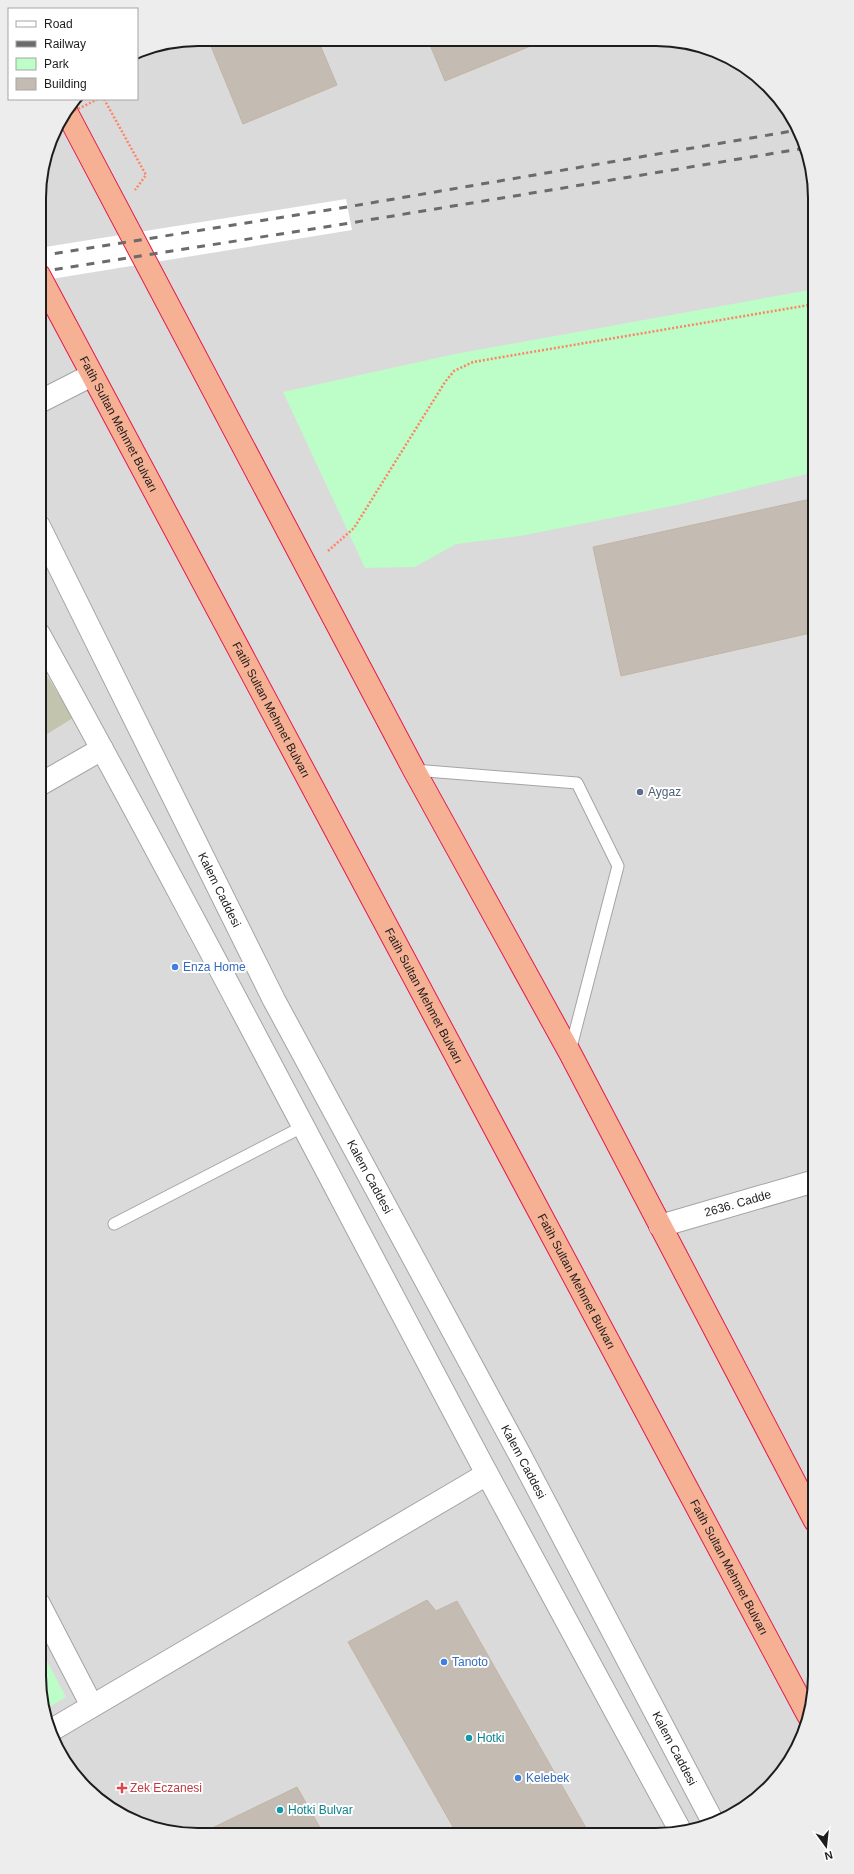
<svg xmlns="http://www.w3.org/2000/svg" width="854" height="1874" viewBox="0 0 854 1874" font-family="Helvetica,sans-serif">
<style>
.residential{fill:#dbdada}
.construction{fill:#c2c4ae}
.grass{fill:#c1eda5}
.park{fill:#bcfdc8}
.pier{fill:#fff}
.building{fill:#c4bbb2;stroke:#c2b4a4}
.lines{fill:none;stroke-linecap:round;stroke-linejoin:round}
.service-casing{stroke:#a4a4a4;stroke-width:13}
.minor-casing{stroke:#a4a4a4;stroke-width:24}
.tertiary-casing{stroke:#a4a4a4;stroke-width:24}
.trunk-casing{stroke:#e4194b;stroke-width:24}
.path{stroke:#ff8364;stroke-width:2.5;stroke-dasharray:2 2;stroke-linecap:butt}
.service{stroke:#fff;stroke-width:11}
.minor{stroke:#fff;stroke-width:22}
.tertiary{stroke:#fff;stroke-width:22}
.trunk{stroke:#f6b093;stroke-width:22}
.rail{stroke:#6b6b6b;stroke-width:3;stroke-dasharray:8 8;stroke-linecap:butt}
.path-bridge{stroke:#ff8364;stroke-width:2.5;stroke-dasharray:2 2;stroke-linecap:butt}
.service-dot{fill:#5c6f8a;stroke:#fff;stroke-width:1.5}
.shop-dot{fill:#3f7fe0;stroke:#fff;stroke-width:1.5}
.culture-dot{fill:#0f9aa8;stroke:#fff;stroke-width:1.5}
.health-dot{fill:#e0444e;stroke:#fff;stroke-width:1.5}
.labels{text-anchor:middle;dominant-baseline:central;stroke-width:4;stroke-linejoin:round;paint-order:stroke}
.street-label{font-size:12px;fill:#1d1d1d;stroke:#fff}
.service-label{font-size:12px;fill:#4e5e75;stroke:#fff;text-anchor:start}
.shop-label{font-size:12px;fill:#366cbe;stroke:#fff;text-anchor:start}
.culture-label{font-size:12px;fill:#0d838f;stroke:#fff;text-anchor:start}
.health-label{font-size:12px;fill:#be3a42;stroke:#fff;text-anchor:start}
.rim{fill:none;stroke:#1d1d1d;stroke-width:2}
</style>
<rect width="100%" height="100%" fill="#efece3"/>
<path class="residential" d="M198,39L686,42L726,56L761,79L794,119L810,157L815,198V1686L803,1736L776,1781L744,1808L697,1830L656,1835L168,1832L128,1819L93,1795L60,1755L44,1717L39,1676V188L56,128L78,99H137V51Z"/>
<path class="construction" d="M39,663L73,718L39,739Z"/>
<path class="grass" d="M815,1640V1660L806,1644Z"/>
<path class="park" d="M815,289V472L682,504L520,536L456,544L415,567L365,568L283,392L455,354Z
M39,1646L66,1697L44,1710L39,1676Z"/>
<path class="pier" d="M346,199L352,230L39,281V248Z"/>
<path class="building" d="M208,39L318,40L337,85L243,124Z
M428,40L538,41V43L445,81Z
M815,498V632L621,676L593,547Z
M427,1600L436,1611L457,1601L590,1835L457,1834L348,1642Z
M297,1787L323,1833L204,1832Z"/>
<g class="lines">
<defs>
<path id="service" d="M414,770L577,783L618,866L570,1051
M114,1224L304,1126"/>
<g id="minor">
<path d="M39,402L92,375"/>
<path id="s1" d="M39,526L274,1000L520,1455L713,1822"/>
<path d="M39,634C192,911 337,1192 486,1472C550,1592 616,1712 681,1832"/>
<path d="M39,785L102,749"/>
<path d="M39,1604L92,1706"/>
<path d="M50,1731L487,1474"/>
</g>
<g id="tertiary">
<path id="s2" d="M660,1226L815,1181"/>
</g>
<g id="trunk">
<path d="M67,113L414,770L570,1053L815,1521"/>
<path id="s3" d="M39,275L808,1715"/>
</g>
</defs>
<use href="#service" class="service-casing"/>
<use href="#minor" class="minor-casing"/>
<use href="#tertiary" class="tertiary-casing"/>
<use href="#trunk" class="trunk-casing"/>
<path class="path" d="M104,99L146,175L135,190
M328,551L354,528L445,382L454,371L473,362L815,304"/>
<use href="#service" class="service"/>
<use href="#minor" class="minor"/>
<use href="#tertiary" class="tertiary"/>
<use href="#trunk" class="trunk"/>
<path class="rail" d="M39,256L347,207L798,130
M39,272L350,223L806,148"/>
<path class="path-bridge" d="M64,116L98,99"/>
</g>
<circle class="service-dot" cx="640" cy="792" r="4"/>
<g class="shop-dot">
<circle cx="175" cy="967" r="4"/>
<circle cx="444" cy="1662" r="4"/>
<circle cx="518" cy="1778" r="4"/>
</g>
<g class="culture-dot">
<circle cx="469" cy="1738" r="4"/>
<circle cx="280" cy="1810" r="4"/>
</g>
<path class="health-dot" d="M120 1782h4v4h4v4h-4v4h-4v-4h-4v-4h4z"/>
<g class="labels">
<g class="street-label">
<text stroke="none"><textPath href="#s3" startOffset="169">Fatih Sultan Mehmet Bulvarı</textPath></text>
<text stroke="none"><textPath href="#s3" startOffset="493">Fatih Sultan Mehmet Bulvarı</textPath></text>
<text stroke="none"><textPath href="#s1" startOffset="406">Kalem Caddesi</textPath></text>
<text stroke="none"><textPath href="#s3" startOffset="817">Fatih Sultan Mehmet Bulvarı</textPath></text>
<text stroke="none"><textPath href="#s1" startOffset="730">Kalem Caddesi</textPath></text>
<text stroke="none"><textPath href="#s2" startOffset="81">2636. Cadde</textPath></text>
<text stroke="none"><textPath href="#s3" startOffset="1141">Fatih Sultan Mehmet Bulvarı</textPath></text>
<text stroke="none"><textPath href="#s1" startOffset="1054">Kalem Caddesi</textPath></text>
<text stroke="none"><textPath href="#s3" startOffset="1465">Fatih Sultan Mehmet Bulvarı</textPath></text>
<text stroke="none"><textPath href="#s1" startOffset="1378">Kalem Caddesi</textPath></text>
</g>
<g class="service-label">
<text x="648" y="792">Aygaz</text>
</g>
<g class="shop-label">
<text x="183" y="967">Enza Home</text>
<text x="452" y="1662">Tanoto</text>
<text x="526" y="1778">Kelebek</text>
</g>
<g class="culture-label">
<text x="477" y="1738">Hotki</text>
<text x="288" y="1810">Hotki Bulvar</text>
</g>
<g class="health-label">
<text x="130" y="1788">Zek Eczanesi</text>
</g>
</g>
<path d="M0 0H854V1874H0ZM198 46H656A152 152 0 0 1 808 198V1676A152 152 0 0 1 656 1828H198A152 152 0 0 1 46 1676V198A152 152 0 0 1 198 46Z" fill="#ededed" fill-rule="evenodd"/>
<path class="rim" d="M198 46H656A152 152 0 0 1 808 198V1676A152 152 0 0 1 656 1828H198A152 152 0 0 1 46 1676V198A152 152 0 0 1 198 46Z"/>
<rect x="8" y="8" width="130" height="92" fill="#ffffff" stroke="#a5a5a5"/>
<rect x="16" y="21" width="20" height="6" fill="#ffffff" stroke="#a5a5a5"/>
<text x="44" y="28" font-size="12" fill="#1d1d1d">Road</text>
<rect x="16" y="41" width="20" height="6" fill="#6b6b6b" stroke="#a5a5a5"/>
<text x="44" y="48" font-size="12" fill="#1d1d1d">Railway</text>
<rect x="16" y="58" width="20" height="12" fill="#bcfdc8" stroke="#a5a5a5"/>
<text x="44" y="68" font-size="12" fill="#1d1d1d">Park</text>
<rect x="16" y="78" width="20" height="12" fill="#c4bbb2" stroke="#a5a5a5"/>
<text x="44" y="88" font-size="12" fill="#1d1d1d">Building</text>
<g transform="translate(826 1846) rotate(165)" stroke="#ffffff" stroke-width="3" paint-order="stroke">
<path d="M0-3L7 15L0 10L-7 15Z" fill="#1d1d1d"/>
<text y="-6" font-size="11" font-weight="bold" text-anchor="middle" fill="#1d1d1d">N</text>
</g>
</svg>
